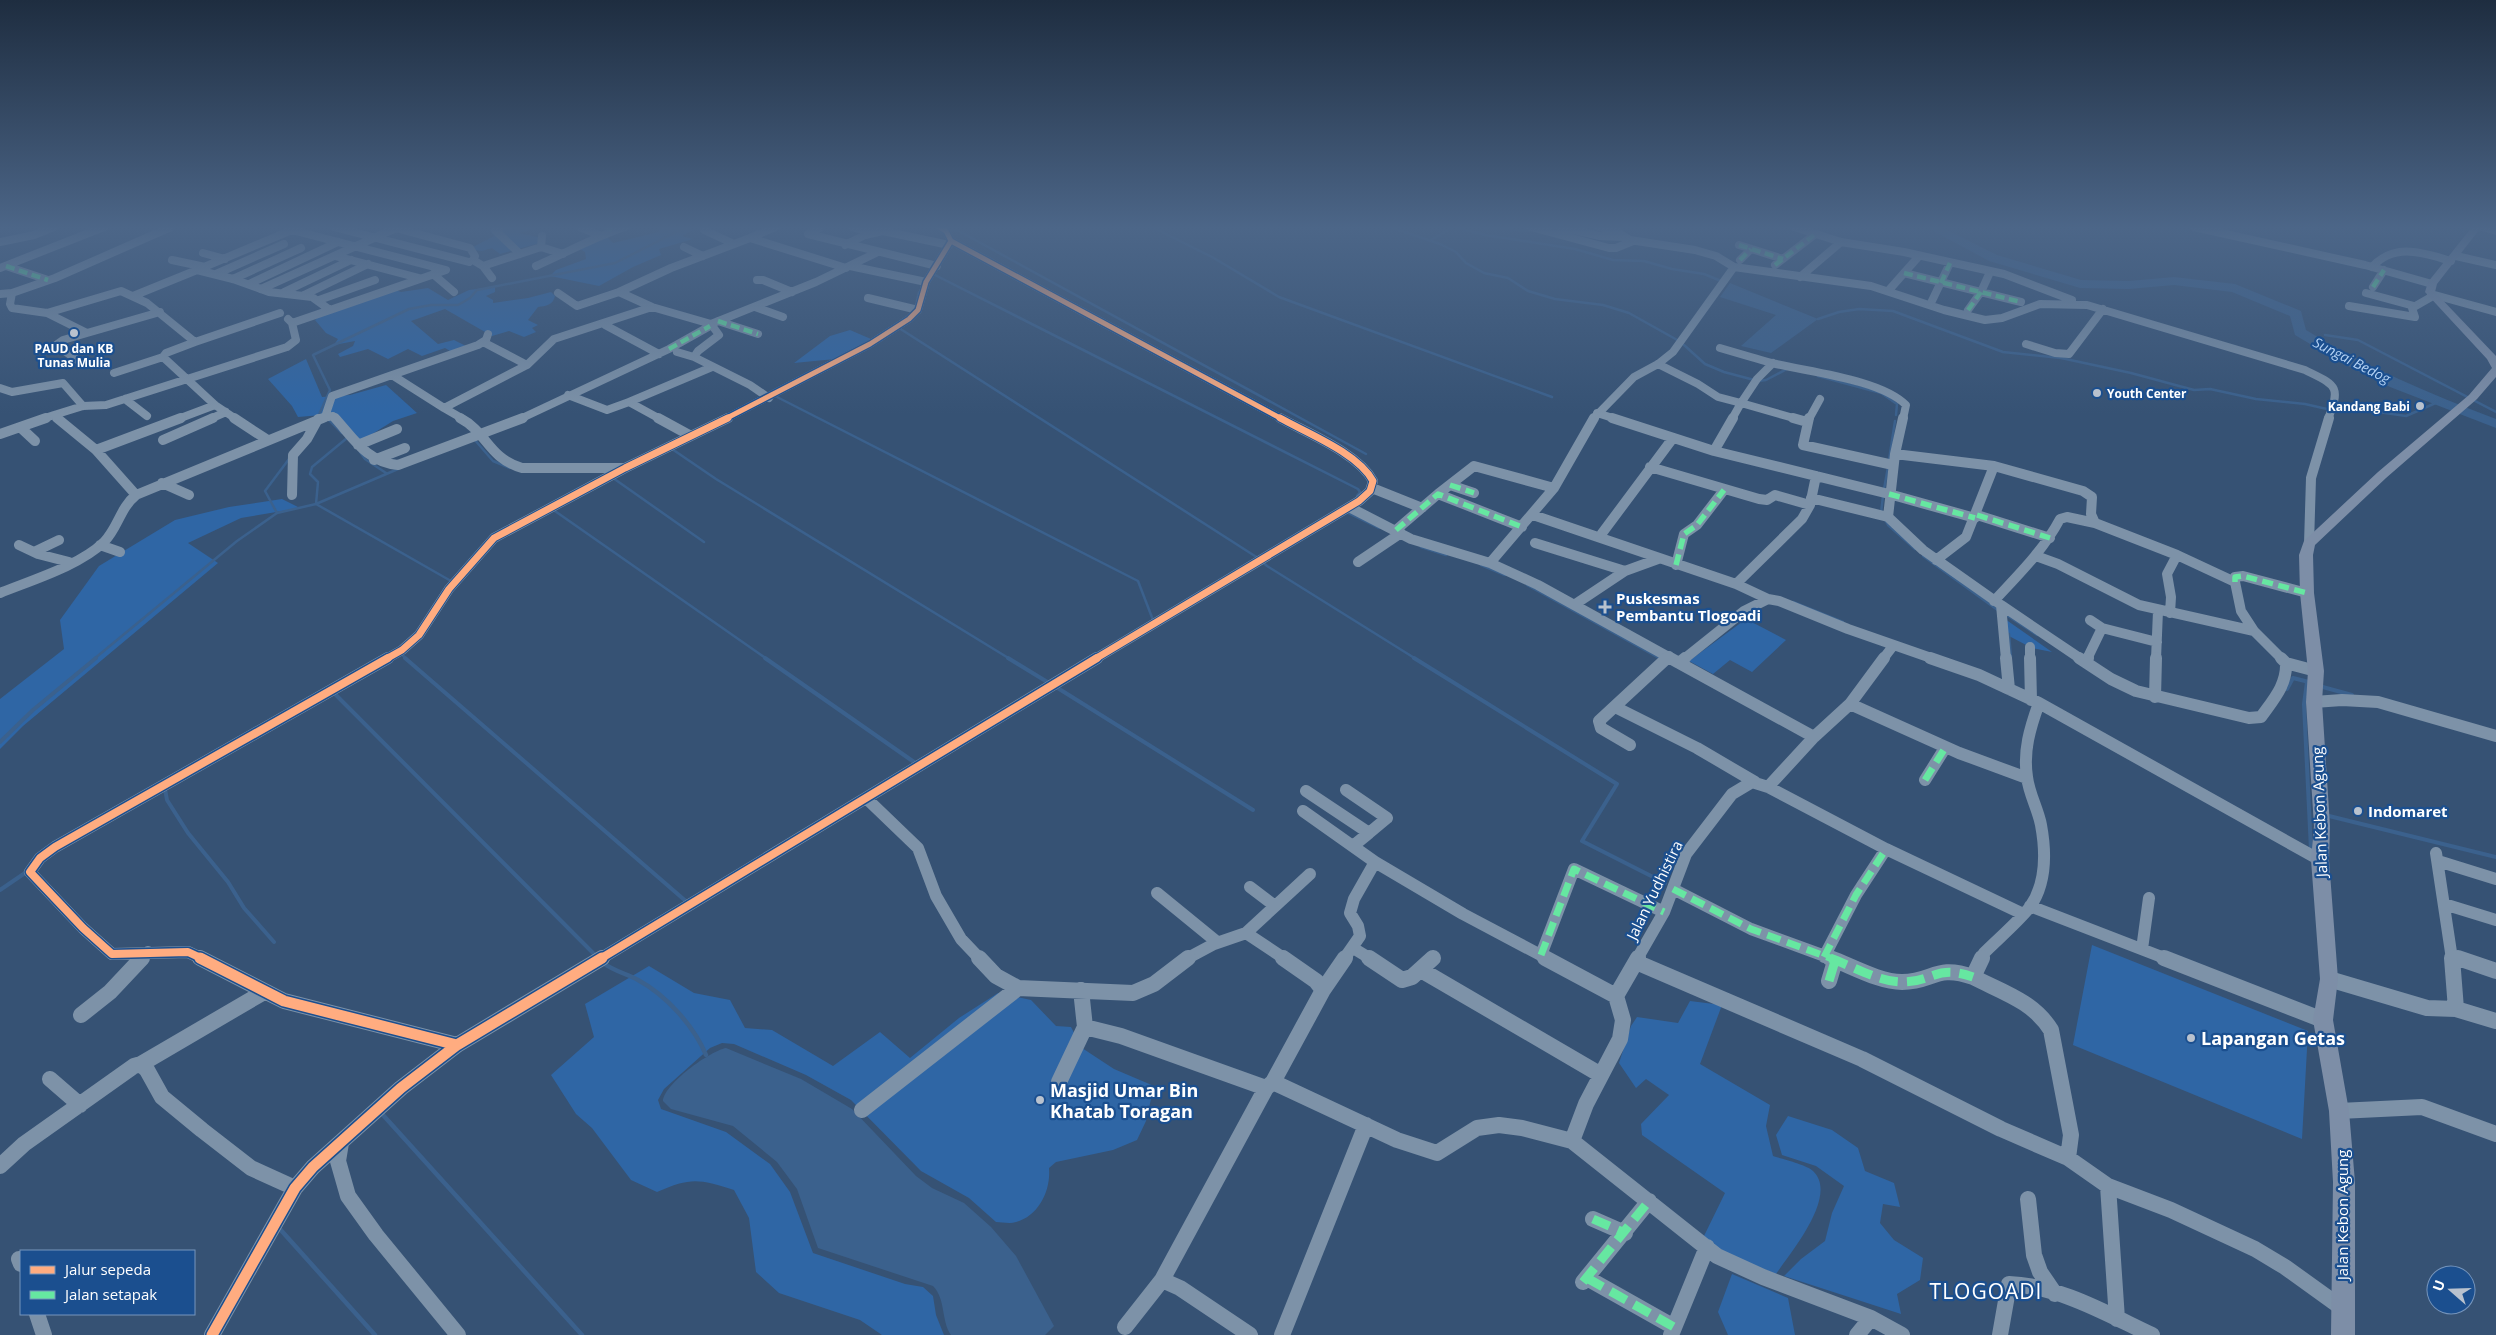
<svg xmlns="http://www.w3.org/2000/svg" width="2496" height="1335" viewBox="0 0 2496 1335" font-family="'Open Sans',sans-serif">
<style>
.green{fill:#2f66a5}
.water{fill:#3b618d}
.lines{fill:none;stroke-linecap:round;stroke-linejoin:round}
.stream-far2{stroke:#3b618d;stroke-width:2.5}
.stream-far1{stroke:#3b618d;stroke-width:4}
.stream{stroke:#3b618d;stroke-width:4.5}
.river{fill:#3b618d;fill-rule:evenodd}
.minor-far3{stroke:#7d92a8;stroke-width:8}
.minor-far2{stroke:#7d92a8;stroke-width:10}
.minor-far1{stroke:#7d92a8;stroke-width:12}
.minor{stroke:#7d92a8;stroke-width:16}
.major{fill:#7d8ea7;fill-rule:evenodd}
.quiet-far3{stroke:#66e7a1;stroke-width:4.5;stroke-dasharray:9 4.5;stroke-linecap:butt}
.quiet-far2{stroke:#66e7a1;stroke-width:5.5;stroke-dasharray:11 5.5;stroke-linecap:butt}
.quiet-far1{stroke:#66e7a1;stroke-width:7;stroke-dasharray:14 7;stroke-linecap:butt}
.quiet{stroke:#66e7a1;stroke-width:9;stroke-dasharray:18 9;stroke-linecap:butt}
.cycleway-far3-casing{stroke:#1b4f8f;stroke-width:8}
.cycleway-far2-casing{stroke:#1b4f8f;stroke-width:9}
.cycleway-far1-casing{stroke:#1b4f8f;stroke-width:11}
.cycleway-casing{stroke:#1b4f8f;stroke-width:14}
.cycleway-far3{stroke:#ffac80;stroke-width:5}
.cycleway-far2{stroke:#ffac80;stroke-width:7}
.cycleway-far1{stroke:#ffac80;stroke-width:8}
.cycleway{stroke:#ffac80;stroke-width:11}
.poi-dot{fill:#b9c2ce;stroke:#1b4f8f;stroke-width:2}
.labels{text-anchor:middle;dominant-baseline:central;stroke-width:4.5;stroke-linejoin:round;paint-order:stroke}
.far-poi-label{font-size:12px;font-weight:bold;fill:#fff;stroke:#1b4f8f}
.far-water-label{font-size:14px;font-style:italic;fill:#b5d3f5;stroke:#1b4f8f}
.poi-label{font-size:15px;font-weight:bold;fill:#fff;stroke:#1b4f8f;text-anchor:start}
.street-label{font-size:15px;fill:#fff;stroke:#1b4f8f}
.near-poi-label{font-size:18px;font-weight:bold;fill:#fff;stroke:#1b4f8f;text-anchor:start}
.near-quarter-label{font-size:21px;letter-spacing:1px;fill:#fff;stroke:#1b4f8f}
</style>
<rect width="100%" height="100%" fill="#365274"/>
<path class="green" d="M496,227H541L519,233L542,238L540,243L500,254L492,248L482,251L474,250L473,247L494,236L489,230Z
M660,227H686L693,230L682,236L693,239L659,249L661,255L633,267L599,286L550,276L556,270L586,259L585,252L578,248L603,233L613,243L659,232Z
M495,287V292L486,296L493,300V303L528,298L551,292L555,296C553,305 546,306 538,307L528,320L538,325L532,328L536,332L524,337L509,331L492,336L445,309L411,321L438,344L454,340L466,346L452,352L445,348L422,356L408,349L388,359L368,349L340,357L338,354L353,346L355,341L334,345L338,339L326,333L315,320L322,314L395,290L401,292L428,288L448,300L469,290Z
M850,330L871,339L835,359L794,363L830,336Z
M306,359L322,397L350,395L386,385L417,413L393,421L361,441L334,414L298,417L292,406L268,379Z
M282,499L300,508L241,518L188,543L218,563L23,726L0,749V699L64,649L60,620L99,566L175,520L229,507Z
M1746,619L1786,640L1752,672L1730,660L1713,674L1689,661Z
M2005,619L2052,652L2032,648L2007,635Z
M2092,945L2308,1031L2302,1139L2073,1045Z
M649,966L694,993L730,1000L745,1028L772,1030L833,1066L880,1032L910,1058L959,1018L998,993L1031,1000L1056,1026L1071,1027L1082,1048L1114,1069L1154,1086L1146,1121L1137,1140L1113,1150L1056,1162L1049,1168C1051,1190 1039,1216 1016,1222C1010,1224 1002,1222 996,1222L969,1198L921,1171L851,1100L806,1075L734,1044L722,1043L710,1048L664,1089L658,1100L661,1109L726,1132L770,1164L790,1192L813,1253L905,1284L923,1287L933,1296L936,1315L944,1335H882L860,1320L779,1293L756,1272L749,1218L734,1190C699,1179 691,1177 657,1192L631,1180L592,1128L576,1114L551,1075L594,1037L585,1004Z
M1690,1001L1722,1005L1700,1064L1770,1105L1766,1126L1773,1156C1782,1159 1807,1165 1813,1171C1839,1195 1791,1252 1776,1274L1723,1253L1704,1236L1725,1193L1642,1135L1641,1124L1669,1095L1646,1079L1636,1088L1619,1063L1631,1026L1637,1017L1678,1023Z
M1788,1116L1832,1130L1858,1148L1865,1171L1894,1183L1900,1207L1883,1204L1880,1223L1894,1240L1923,1258L1920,1280L1897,1294L1901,1314L1784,1276L1801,1259L1825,1241L1832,1213L1844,1186L1816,1166L1782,1155L1776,1135Z
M1732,1274L1788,1298L1795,1335H1728L1718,1312Z"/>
<path class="water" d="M1730,283L1818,319L1771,353L1741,346L1776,315L1720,297Z
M726,1048L801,1079L852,1109L916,1176L932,1188L964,1203L991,1227L1016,1256L1054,1326L1045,1335H951C941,1321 946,1299 933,1286L818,1248L797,1189L777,1162L733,1126L671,1109L663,1101C664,1084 710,1051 726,1048Z"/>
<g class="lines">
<path class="stream-far2" d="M1152,227L1212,257L1279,297L1552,397
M1390,227L1440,244L1456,252L1466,263L1484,273L1508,278L1528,291L1555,299L1603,305L1629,313L1679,341
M1455,227L1485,235L1575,249L1613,260L1644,261L1672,269L1704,274L1721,281
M1476,227L1533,231
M948,230H957L1366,454
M1431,240L1453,227
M933,274L1358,489L1360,492L1357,496
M916,305L919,292
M1818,319L1839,312L1859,309L1893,311L2003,352L2061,358L2131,373L2194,390L2210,389L2256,399L2305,404L2327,409
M899,328L1258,558L1267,566L1416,659
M2325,335L2358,340L2496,412
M1684,345L1705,364L1724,372L1758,381L1766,380L1787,369
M1818,376L1881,393L1897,404L1896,415
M777,397L1138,581L1153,620
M2337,410L2351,408L2406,416L2438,402
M318,417L330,390L313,355L409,309L431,305H458L470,298L477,290L615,263L686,227
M327,418L342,433
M347,438L312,467L310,474L318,482L316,504L451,581L453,579
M474,439L493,461L510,468
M672,449L716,479L1010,659
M360,452L365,459L386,473
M1889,460L1895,421
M613,478L704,542
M1884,489L1888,467
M552,509L767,659
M1346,512L1379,528
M277,513L265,491L289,459
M1881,513L1883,496
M1884,518L1888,525L1915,549
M1421,547L1446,555
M1923,556L1999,611
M1481,565L1505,575
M1527,585L1659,658
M1793,602L1843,622
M2005,614L2037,635
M2009,634L2011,657
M401,654L407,659
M94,659L237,541L277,513L316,504L398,469"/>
<path class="stream-far1" d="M405,658L688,903
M765,658L914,762
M1008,658L1049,683
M1414,658L1617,784L1582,841L1665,883
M2307,682L2304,704L2311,850
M2319,686L2352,695
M1056,687L1253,810
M2287,689L2293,678L2309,682
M333,692L597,957
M0,742L33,710L96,658
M165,789L167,800L188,833L228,882L244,908L274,942
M2329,816L2496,857
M0,890L25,873"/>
<path class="stream" d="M603,963C614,971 627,974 638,980C666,995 694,1026 706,1055
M383,1115L582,1335
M279,1228L375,1335"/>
<path class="river" d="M1926,227H1941L1997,255L2081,280L2129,281L2174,277L2235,284L2301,311L2306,330C2366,367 2430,394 2496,419V428L2390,387L2342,363L2295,335L2290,316L2232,292L2174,285L2129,289L2080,288L1989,261Z"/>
<path class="minor-far3" d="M334,227L469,262
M392,227L470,248L475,256L473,260
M501,227L495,230L520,254
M580,227L599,235
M821,227L808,234L937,266
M852,227L872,233
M939,227L946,231L951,241L1282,419
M1531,227L1609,248H1616L1633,241
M1560,227L1600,236L1623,237
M1599,227L1617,232
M1616,227L1620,234L1630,240L1695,250L1716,256L1734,267L1871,286L1944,310L1985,320L2002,318L2040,304L2087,305L2305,370C2335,385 2342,385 2328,419
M1794,227L1841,242L1904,252L2004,274L2072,300
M2194,227L2365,265L2432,284
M292,230L446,270L330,310L312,297L269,292L233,279L197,270L299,227
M704,230L734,244
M542,236L541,247L563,254
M750,238L775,227
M0,242L34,235L54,227
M845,245L865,235L883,231L949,245
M1739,245L1783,259
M684,247L703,256
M203,253L225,259
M335,256L419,278
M2456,256L2496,265
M172,260L205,267
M473,260L483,266L541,247
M1740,260L1751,249
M1775,265L1814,235
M6,266L48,280
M483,266L492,278
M536,266C566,253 594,237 625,227
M850,266L926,282
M2372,267C2395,242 2423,253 2451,261
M0,268L104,227
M1904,273L2021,302
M216,274L284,244
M433,274L454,292
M1800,277L1841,242
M233,279L301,248
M757,280H763L792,292
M249,284L338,242
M2373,287L2384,270
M261,289L396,228
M1889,290L1919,256
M284,292L351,260
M12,293L55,278L171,227
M558,293L577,306L619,292
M2366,293L2414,306
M0,294L12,293L10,304L12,308L47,313L121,291L147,303L195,342L166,353L163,357L215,405L236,419
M2431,294L2496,312
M304,295L368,264
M133,296L197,270
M868,298L918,310
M319,300L375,280
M1930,305L1950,263
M2349,306L2415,317L2412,308L2433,296
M652,307L711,324L719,335L698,351L694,357L750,385L769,398
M755,307L783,317
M1968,310L1981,292L1990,272
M47,313L87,333L160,312
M288,319L292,323L330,310
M718,321L758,334
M711,324L816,282L876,253
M605,325L659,354
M195,342L280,313
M483,342L527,365
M2026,344L2055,353L2069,354L2103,309
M1720,348C1737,353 1754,358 1772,363C1808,372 1880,379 1906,405L1903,419
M677,352L694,357
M83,364L56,345L63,340L87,333
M1658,364L1698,384L1718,397L1741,403L1757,379L1773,363
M114,373L163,357
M0,388L12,392L63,383L83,406
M568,395L607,410L629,402L660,419
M125,399L147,416
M629,402L712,367
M444,408L392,375L478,345L486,340L488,334
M1597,413L1616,419
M54,415L83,406L106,405L287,347L296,340L292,323
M325,417L332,396L392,375
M42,419L54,415L59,419
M178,419L215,405
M210,419L226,412
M318,419L333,416L336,419
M463,419L444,408L527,365L554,339L652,307L619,292L671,268L750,238L846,268
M520,419L669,349L710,326
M725,419L870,344L909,319L918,310L926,282L951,241
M1593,419L1634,377L1658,364L1673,352L1734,267
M1732,419L1741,403L1797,419
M1809,419L1820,399"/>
<path class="minor-far2" d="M57,418L96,450L136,495
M234,418L266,439
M335,418C354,439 367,462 398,465L523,418
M460,418C487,432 488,458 522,468H622
M658,418L691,436
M1612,418L1714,451L1889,494L1975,518
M1793,418L1807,422
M1809,418L1803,445L1893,465
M20,427L35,441
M0,434L46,418
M163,440L213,418
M358,445L397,429
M96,450L181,418
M1714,451L1733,418
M1895,454L1903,418
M374,460L405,448
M1650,467L1759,499L1767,500L1775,495L1810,505
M162,483L189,495
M1450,485L1474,493
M1372,488L1422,508
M1438,494L1474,466L1554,488
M292,495L293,455L307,439L318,419
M1811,498L1888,517
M1349,507L1411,539L1490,563L1538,585L1672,659
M1533,515L1736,584L1768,599
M1977,515L2050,538
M1396,530L1438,494L1522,527
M1600,536L1673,438
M1535,543L1625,571
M2309,544L2311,478L2329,418
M19,545L38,554L69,562
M100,545L120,552
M34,552L59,540
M2036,556L2058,564L2139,605L2254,631
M1936,560L1966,537L1994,466
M1358,562L1401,533
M1490,563L1554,488L1594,418
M1676,565L1684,534L1697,525L1724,490
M2235,582V577L2243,576L2307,593
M1736,584L1802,519L1810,505L1816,476
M0,593C32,580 79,566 104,542C118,528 120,508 136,495L323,418
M1994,601C2018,575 2043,551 2060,519L2067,517L2095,523
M1574,605L1625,571L1658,559
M2001,605L2081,659
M2170,613L2171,597L2167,574L2177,555
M2090,620L2102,628
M2030,647V659
M386,659L402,650L419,635L449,589L494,538L625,468L728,418
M1095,659L1359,501L1370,491L1373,481C1358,453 1307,433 1280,418
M1666,659L1669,656
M1684,659L1744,611L1768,599L1779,601L1848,629L1934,659
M1883,659L1893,646
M2006,659L2001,605L1923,550L1888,517L1895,454L1994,466L2083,491L2092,497L2091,514L2095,523L2177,555L2235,582L2241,611L2254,631L2282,659
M2087,659L2102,628L2157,642
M2156,659L2158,611"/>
<path class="minor-far1" d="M1670,658L1814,737
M1930,658L1979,675L2039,703L2320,860
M2006,658L2009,689
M2030,658L2031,700
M2079,658L2111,679L2136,691L2249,718L2261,717C2273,700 2287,685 2286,663
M2281,658L2286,663L2316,671
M2086,662L2088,658
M1679,663L1685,658
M2155,697L2156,658
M2314,702L2342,700L2378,702L2496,736
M1850,704L1959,753L2027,778
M1615,707L1697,748L1755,782
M1630,745L1601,728L1599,721L1667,658
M1925,780L1945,748
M1768,787L1814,737L1850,704L1884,658
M1346,790L1387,818L1369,833
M1306,791L1369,833L1353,846
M866,798L918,848L936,896L961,939L980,959
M1303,811L1375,862
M2436,853L2452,959
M2438,861L2496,879
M1250,887L1275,906
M1673,889L1751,929L1833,959
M1157,893L1217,942
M2444,904L2496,920
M2030,906L2167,959
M1246,933L1310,874
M1353,948L1371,959
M2142,949L2149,898
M1541,955L1574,869L1664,912
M2452,956L2462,959
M1824,957L1856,895L1886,849
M141,959L148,952
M203,959L188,952L112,954L83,928L30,872L40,858L55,847L388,658
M600,959L1097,658
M1186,959L1214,944L1246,933L1285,959
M1344,959L1360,936L1358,926L1350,913L1354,899L1375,862L1463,914L1548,959
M1431,959L1434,957
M1637,959L1664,912L1686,854L1732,794L1752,782L1768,787L1886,849L2021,913
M1981,959L1984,953C1999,938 2017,923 2030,907C2046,884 2046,852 2041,825C2038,809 2029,794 2027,777C2023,751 2030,728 2039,703"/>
<path class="minor" d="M200,958L284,1001L457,1045
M979,958L996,976L1018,988L1133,993L1154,984L1188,958
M1283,958L1316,981L1323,990
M1369,958L1402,980L1412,977L1433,958
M1545,958L1616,996
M1830,958C1852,966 1879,982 1902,982C1934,982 1935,964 1973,977
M1982,958L1973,977C2002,992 2033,1001 2051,1030L2071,1135L2068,1158L2108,1186L2171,1210L2255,1249L2285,1267L2342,1308
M2164,958L2323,1020
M2452,958L2456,1009
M2458,958L2496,971
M1636,962L1862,1059L2001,1129L2068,1158
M1421,970L1601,1075
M2329,979L2427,1008L2456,1009L2496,1021
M1829,981L1835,961
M81,1015L110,992L142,958
M1085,1027L1121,1036L1266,1088
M141,1064L264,992
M50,1079L80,1105
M1059,1082L1085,1027L1081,990
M1273,1082L1397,1140L1437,1153L1477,1128L1499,1125L1522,1128L1572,1141L1717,1256L1763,1277L1871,1318L1902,1335
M862,1110L1018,988
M2339,1111L2422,1107L2496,1134
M1572,1141L1586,1104L1620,1039L1623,1020L1616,996L1638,958
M341,1143L338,1161L348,1196L376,1235L458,1335
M0,1166L24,1144L134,1066L141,1064L147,1070L162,1097L202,1130L251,1168L295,1188
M2108,1186L2117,1319
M2028,1199L2034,1255L2040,1272L2055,1294
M1593,1219L1625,1233
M19,1259L21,1264
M1587,1278L1674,1327
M1583,1282L1649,1201
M37,1314L44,1335
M1125,1327L1162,1280
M212,1335L295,1188L313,1167L401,1088L457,1045L602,958
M1250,1335L1180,1288L1162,1280L1266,1088L1273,1082L1323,990L1345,958
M1282,1335L1366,1125
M1671,1335L1707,1247
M1857,1335L1871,1318
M2000,1335L2009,1284C2060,1286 2107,1314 2152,1335"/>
<path class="major" d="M2472,227L2496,229V235L2479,230L2437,284L2435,292L2496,356V377L2477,399L2386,478L2315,545L2313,555L2314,593L2324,671L2322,702L2330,826L2329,860L2338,979L2333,1020L2349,1111L2355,1182V1335H2331L2333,1182L2329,1111L2313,1020L2320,979L2311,860L2314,826L2306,702L2308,671L2300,593L2299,555L2304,541L2378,472L2469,395L2492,368L2487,359L2425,292L2428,282Z"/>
<path class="quiet-far3" d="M605,227L612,230
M1739,245L1783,259
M1740,260L1751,249
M1775,265L1814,235
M6,266L48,280
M1904,273L2021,302
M1941,283L1950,263
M2373,287L2384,270
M1968,310L1981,292
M718,321L758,334
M669,349L710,326"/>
<path class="quiet-far2" d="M1450,485L1474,493
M1889,494L1975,518
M1977,515L2050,538
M1396,530L1438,494L1522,527
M1676,565L1684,534L1697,525L1724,490
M2235,582V577L2243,576L2307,593"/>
<path class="quiet-far1" d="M1925,780L1945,748
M1673,889L1751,929L1833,959
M1541,955L1574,869L1664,912
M1824,957L1856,895L1886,849"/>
<path class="quiet" d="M1830,958C1852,966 1879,982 1902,982C1934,982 1935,964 1973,977
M1829,981L1835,961
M1593,1219L1625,1233
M1587,1278L1674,1327
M1583,1282L1649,1201"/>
<defs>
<path id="cycleway-far3" d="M939,227L946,231L951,241L1282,419
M725,419L870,344L909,319L918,310L926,282L951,241"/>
<path id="cycleway-far2" d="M386,659L402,650L419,635L449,589L494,538L625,468L728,418
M1095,659L1359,501L1370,491L1373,481C1358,453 1307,433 1280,418"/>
<path id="cycleway-far1" d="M203,959L188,952L112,954L83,928L30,872L40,858L55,847L388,658
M600,959L1097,658"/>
<path id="cycleway" d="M200,958L284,1001L457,1045
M212,1335L295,1188L313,1167L401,1088L457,1045L602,958"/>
</defs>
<use href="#cycleway-far3" class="cycleway-far3-casing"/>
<use href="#cycleway-far2" class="cycleway-far2-casing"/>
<use href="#cycleway-far1" class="cycleway-far1-casing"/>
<use href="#cycleway" class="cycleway-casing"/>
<use href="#cycleway-far3" class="cycleway-far3"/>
<use href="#cycleway-far2" class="cycleway-far2"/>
<use href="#cycleway-far1" class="cycleway-far1"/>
<use href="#cycleway" class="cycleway"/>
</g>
<linearGradient id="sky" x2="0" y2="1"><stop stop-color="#1e2d40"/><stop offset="0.55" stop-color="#4c6688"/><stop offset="1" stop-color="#4c6688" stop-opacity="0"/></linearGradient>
<rect width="2496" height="414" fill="url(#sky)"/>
<g class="poi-dot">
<circle cx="74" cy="333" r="5"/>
<circle cx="2097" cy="393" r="5"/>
<circle cx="2420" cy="406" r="5"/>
<path d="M1602.5 599.5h5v5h5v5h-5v5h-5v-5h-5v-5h5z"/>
<circle cx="2358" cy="811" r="5"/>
<circle cx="2191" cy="1038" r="5"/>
<circle cx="1040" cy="1100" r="5"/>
</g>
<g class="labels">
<g class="far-poi-label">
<text x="74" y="348">PAUD dan KB<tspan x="74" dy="14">Tunas Mulia</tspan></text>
<text x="2107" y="393" text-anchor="start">Youth Center</text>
<text x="2410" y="406" text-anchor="end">Kandang Babi</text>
</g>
<g class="far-water-label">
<text transform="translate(2352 360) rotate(27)">Sungai Bedog</text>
</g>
<g class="poi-label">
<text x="1616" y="598">Puskesmas<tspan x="1616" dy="17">Pembantu Tlogoadi</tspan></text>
<text x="2368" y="811">Indomaret</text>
</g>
<g class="street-label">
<text transform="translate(2319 812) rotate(-92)">Jalan Kebon Agung</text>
<text transform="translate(1654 890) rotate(-64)">Jalan Yudhistira</text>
<text transform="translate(2342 1215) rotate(-90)">Jalan Kebon Agung</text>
</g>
<g class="near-poi-label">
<text x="2201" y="1038">Lapangan Getas</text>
<text x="1050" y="1090">Masjid Umar Bin<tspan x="1050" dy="21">Khatab Toragan</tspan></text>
</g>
<g class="near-quarter-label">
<text x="1986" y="1291">TLOGOADI</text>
</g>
</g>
<rect x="20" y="1250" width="175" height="65" fill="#1b4f8f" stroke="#7695bc"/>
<rect x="30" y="1266" width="25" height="8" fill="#ffac80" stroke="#7695bc"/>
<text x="65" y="1275" font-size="15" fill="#ffffff">Jalur sepeda</text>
<rect x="30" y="1291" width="25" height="8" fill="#66e7a1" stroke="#7695bc"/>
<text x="65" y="1300" font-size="15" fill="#ffffff">Jalan setapak</text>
<g transform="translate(2451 1290) rotate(290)"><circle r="24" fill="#1b4f8f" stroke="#7695bc"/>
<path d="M0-4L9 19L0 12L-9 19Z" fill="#b9c2ce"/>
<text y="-8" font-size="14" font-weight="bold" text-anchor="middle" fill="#ffffff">U</text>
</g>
</svg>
